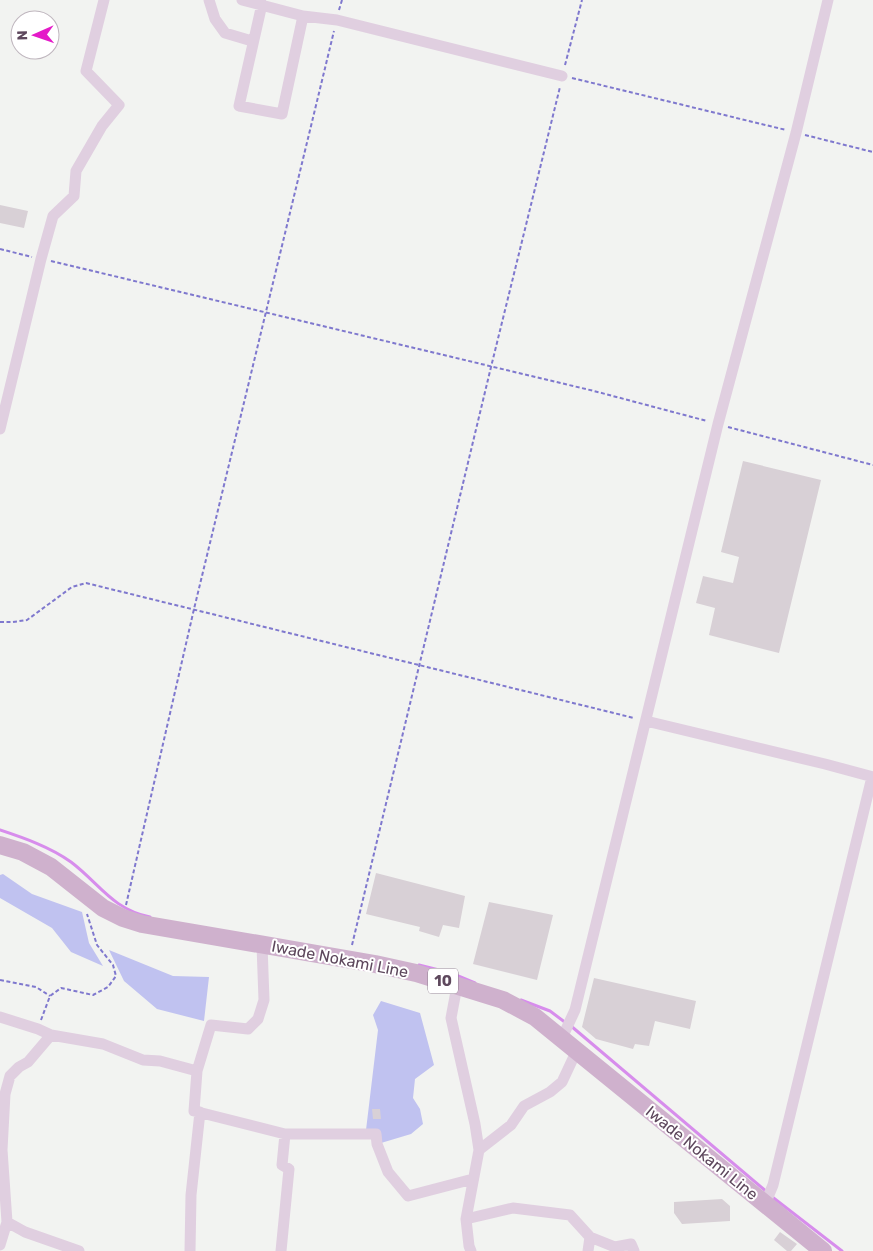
<svg xmlns="http://www.w3.org/2000/svg" width="873" height="1251" viewBox="0 0 873 1251" font-family="Rubik,sans-serif">
<style>
.green{fill:#c0c2f0}
.lines{fill:none;stroke-linecap:round;stroke-linejoin:round}
.stream{stroke:#d78dec;stroke-width:3}
.building{fill:#d8d0d6}
.path{stroke:#7f78ce;stroke-width:2;stroke-dasharray:4 2.5;stroke-linecap:butt}
.minor{stroke:#e0cfe0;stroke-width:11}
.primary{stroke:#cfb1cd;stroke-width:18}
.labels{text-anchor:middle;dominant-baseline:central;stroke-width:4;stroke-linejoin:round;paint-order:stroke}
.shield{fill:#fff;stroke:#8e7f8e;stroke-width:1}
.shield-label{font-size:15px;font-weight:bold;fill:#5e485d}
.street-label{font-size:16px;fill:#5e485d;stroke:#fff}
</style>
<rect width="100%" height="100%" fill="#f2f3f1"/>
<path class="green" d="M3,874L32,894L82,912L89,943L103,966L71,952L52,928L0,898V875Z
M109,950L173,976L209,977L204,1021L157,1009L124,981Z
M381,1001L420,1013L434,1065L415,1079L413,1098L420,1109L423,1124L411,1134L381,1143L366,1130L378,1030L373,1015Z"/>
<g class="lines">
<path class="stream" d="M0,830C24,838 50,847 71,862C100,884 112,909 150,917
M419,965L451,973L475,983
M521,1000L550,1011L566,1023
M571,1026L767,1192
M771,1196L842,1251"/>
</g>
<path class="building" d="M0,205L28,211L24,228L0,223Z
M743,461L821,480L779,653L709,635L715,608L696,603L703,576L733,583L739,557L721,552Z
M376,873L465,896L459,928L443,925L439,937L419,931L420,927L366,914Z
M489,902L553,915L537,980L473,964Z
M594,978L696,1001L690,1029L655,1021L649,1046L635,1044L633,1049L596,1039L582,1027Z
M372,1109H380L381,1119H373Z
M722,1199L730,1206V1221L682,1224L674,1213V1202Z
M780,1232L797,1244L791,1251H787L774,1240Z"/>
<g class="lines">
<path class="path" d="M339,10L342,0
M565,65L582,0
M572,78L786,130
M805,135L873,152
M0,249L32,257
M51,261L594,391L707,421
M728,427L873,465
M0,622H13L27,620L72,587L86,583L634,718
M126,905L194,609L334,31
M352,945L491,367L560,87
M0,980L36,987L50,996
M41,1020L50,996L61,988L93,995L108,987L116,976L113,965L97,945L87,914"/>
<path class="minor" d="M209,0L215,19L225,33L252,41
M242,0L303,16L337,20L562,76
M262,4L239,106L282,114L303,16
M0,429L41,259L53,216L74,196L76,171L102,126L119,105L86,71L104,0
M646,721L825,764L873,777
M262,945L264,1000L258,1019L248,1029L211,1025L197,1071L194,1111L285,1134H376L377,1144L388,1172L408,1196L473,1179
M457,986L451,1018L475,1124L479,1150L466,1219L469,1246L471,1251
M0,1017L38,1029L51,1035L103,1044L143,1060L160,1061L197,1071
M51,1035L28,1062L19,1067L10,1076L5,1094L2,1150L7,1222L25,1232L79,1251
M562,1038L575,1010L718,424L796,133L828,0
M479,1150L511,1125L524,1106L550,1092L562,1082L577,1050
M765,1204L773,1185L872,777
M466,1219L513,1208L570,1215L590,1237L588,1251
M590,1237L615,1247L631,1244L634,1251
M0,1245L7,1222
M190,1251L191,1195L200,1112
M281,1251L289,1169L282,1165L285,1134"/>
<path class="primary" d="M0,845L23,852L51,867L103,908L123,918L142,924L375,964L416,973L503,1000L535,1017L823,1251"/>
</g>
<g class="labels">
<rect class="shield" x="428" y="968.5" width="30" height="25" rx="4"/>
<g class="shield-label">
<text x="443" y="981">10</text>
</g>
<g class="street-label">
<text transform="translate(340 959) rotate(11)">Iwade Nokami Line</text>
<text transform="translate(702 1153) rotate(39)">Iwade Nokami Line</text>
</g>
</g>
<g transform="translate(35 35) rotate(268)"><circle r="24" fill="#ffffff" stroke="#bfb6be"/>
<path d="M0-4L9 19L0 12L-9 19Z" fill="#e41ac8"/>
<text y="-8" font-size="14" font-weight="bold" text-anchor="middle" fill="#5e485d">N</text>
</g>
</svg>
